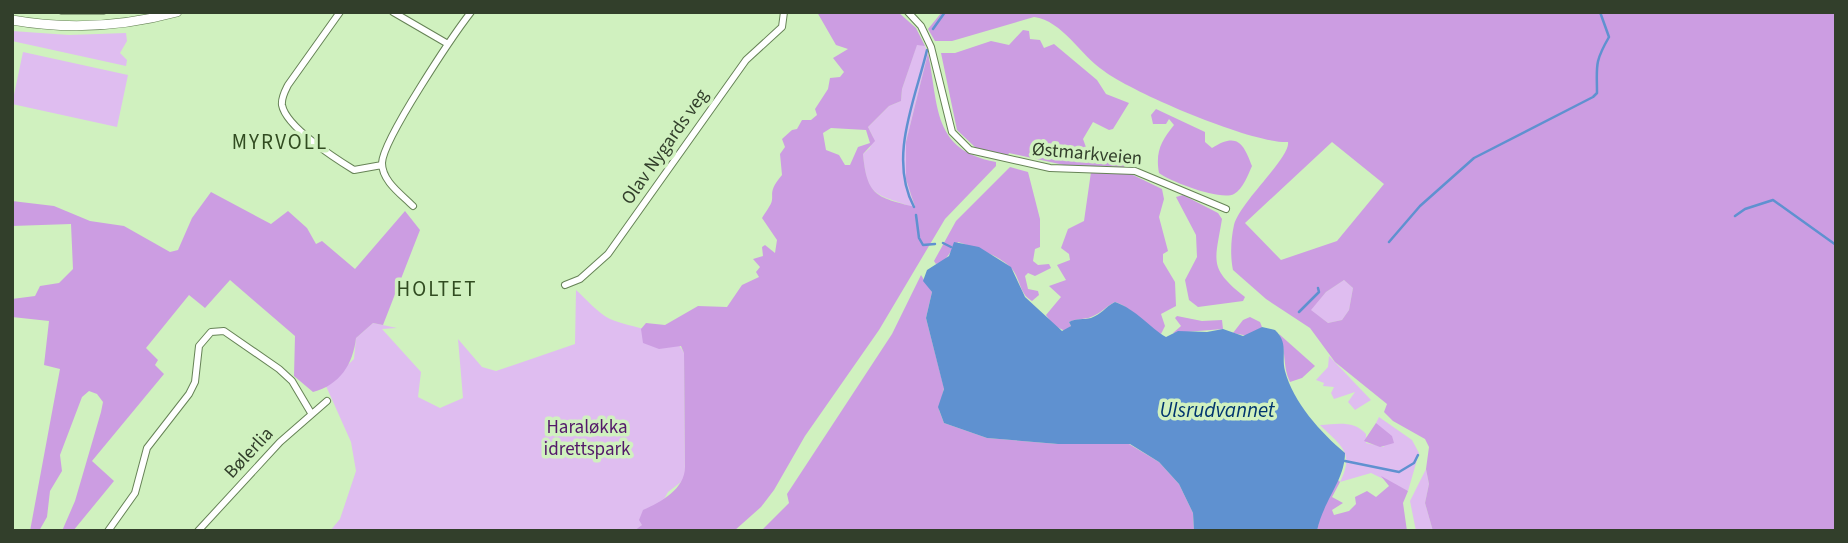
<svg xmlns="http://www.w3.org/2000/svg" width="1848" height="543" viewBox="0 0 1848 543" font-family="'Source Sans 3',sans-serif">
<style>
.green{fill:#dfbdf0}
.forest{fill:#cc9de2;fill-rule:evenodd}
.water{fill:#5f91d0}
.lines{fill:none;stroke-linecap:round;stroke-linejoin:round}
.stream{stroke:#5f91d0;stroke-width:2.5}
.street-casing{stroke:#668356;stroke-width:8}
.secondary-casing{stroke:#668356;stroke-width:10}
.street{stroke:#fff;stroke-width:6}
.secondary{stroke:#fff;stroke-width:9}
.rail-casing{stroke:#4a5a41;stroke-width:5}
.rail{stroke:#d0f1bf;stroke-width:2.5;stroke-dasharray:8;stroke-linecap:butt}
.labels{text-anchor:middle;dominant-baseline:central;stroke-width:7;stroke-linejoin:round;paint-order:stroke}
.street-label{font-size:19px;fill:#323f2b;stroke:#d0f1bf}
.park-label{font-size:19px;fill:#531869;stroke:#d0f1bf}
.neighbourhood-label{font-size:21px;letter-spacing:2px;fill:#314c21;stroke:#d0f1bf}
.water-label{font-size:21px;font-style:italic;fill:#00356e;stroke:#d0f1bf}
</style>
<rect width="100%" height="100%" fill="#d0f1bf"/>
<path class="green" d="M12,31L69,35L126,33L127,41L120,53L127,60L126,66L12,41Z
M917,44L925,46L928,53L906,142V179L915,208C876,193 867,199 863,154L870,148L873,137L868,127L889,106L901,101L902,89Z
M23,52L128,75L117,127L12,104Z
M1344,280L1353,288L1349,310L1342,320L1328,323L1310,310L1326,292Z
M576,290C586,299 598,313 610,319C629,328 674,330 684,353L685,479L668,492L662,503L651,507L640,529L330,531L340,519L356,471L351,442L326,386L354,359L356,338L373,323L397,328L382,329L421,372L418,397L440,408L463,398L458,339L482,367L496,371L575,344Z
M1329,356L1371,400L1355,410L1348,402L1355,392L1334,399L1331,393L1334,387L1323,386L1324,383L1316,380L1328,367Z
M1379,417L1412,440L1419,453L1408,491L1371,473L1340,482C1355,452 1341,446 1320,425C1337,424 1354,420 1366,434V443L1384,447L1376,423Z
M1426,469L1429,484L1425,503L1433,531H1416L1410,501Z"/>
<path class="forest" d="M817,12H898L916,28L925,46L917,45L902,89L901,101L889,106L868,127L875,141L863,154C867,196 876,197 915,207L906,179V142L928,53C939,107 932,150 996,162V166L945,219L879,330L805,436L774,490L761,507L734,531H634L642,525L639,520L643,510C661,502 685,489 685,467L684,353L681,346L659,349L643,343L641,329L646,323L665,325L698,306L727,307L742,285L759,277L756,272L760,267L753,259L763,256L762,247L765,245L775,253L777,240L762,218C764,214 767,211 769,207C777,195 765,195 782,175L780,154L785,147L782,139L792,130L797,129L802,120H811L817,115L815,109L828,89L830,78L840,77L844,72L833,58L848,49L836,45ZM831,128L866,130L870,143L858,147L850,165H845L839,155L826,150L823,133Z
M942,12H1836V531H1433L1425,503L1429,484L1426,469L1429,447L1425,439L1393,421L1384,412L1387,404L1335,362L1310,328L1266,299L1233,270C1230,256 1231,238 1234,225C1240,202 1291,157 1288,142C1253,144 1133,93 1104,71C1080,55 1063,21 1034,17L952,41H935L928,29ZM1332,142L1384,184L1337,241L1281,260L1245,223ZM1344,280L1353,288L1349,310L1342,320L1328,323L1311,310L1326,292Z
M1023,30L1029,31L1030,39L1040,40L1044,48L1054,44L1097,80L1106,94L1129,103L1113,129L1109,130L1093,122L1083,139L1087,150L1112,161L1123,160L1124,167L1064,165L1009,153L1007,157L976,148L957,130L941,53H955L991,41L1009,45Z
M1156,109L1205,132V142L1212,148C1238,131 1244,145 1252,166C1248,175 1243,189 1234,194C1221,201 1171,182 1159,173C1155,151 1162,140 1174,125L1169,119L1166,124H1153L1151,115Z
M1010,167L1028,172L1040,219V247L1035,249L1033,261L1038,265L1049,264L1051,268L1035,276L1028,273L1025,276L1028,289L1038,291L1039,295L1032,301C1019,294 1021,280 1012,269C1001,256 974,247 958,242L944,261L936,264L934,261L956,221Z
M1091,172L1131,174L1162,189L1164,199L1159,217L1168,251L1163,254V262L1175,282L1176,306L1161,314L1165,326L1161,334C1148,331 1135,308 1115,302C1106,306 1102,313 1091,317C1084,320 1077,318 1069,322L1071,326L1065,331L1053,325L1046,315L1061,297L1049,286L1066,280L1057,265L1070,260L1069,254L1061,248L1068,229L1084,221Z
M211,192L271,224L288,211L307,228L316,244L322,241L355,269L405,211L420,230L383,325L373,323L356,338C353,364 340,385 313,392L294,376L295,336L230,280L205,308L189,295L146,348L158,360L155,365L164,374L92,461L114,481L73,531H62L75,501L101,412L103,402L97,394L89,391L82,397L60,455L62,471L50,491L47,517L39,531H30L60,369L44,365L49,321L12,317V299L35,296L40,286L59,283L73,269L71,224L12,226V201L54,206L90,221L124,226L170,252L178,250L192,218Z
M1183,195L1218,213L1222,219C1215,262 1208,268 1245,297L1243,301L1198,307L1189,300L1185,280L1197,257L1196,235L1176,197Z
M921,275L932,292L926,318L944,388L939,410L944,423L987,438L1058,444H1129L1159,462L1179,484L1193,513L1194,531H761L789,503L787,494L892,334Z
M1177,316L1202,321L1222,320L1223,329L1173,333L1181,326L1175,318Z
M1250,317L1260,322L1262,327L1248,336L1233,333L1243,320Z
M1279,334L1315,366L1302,378L1290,382C1282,366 1287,351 1279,334Z
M1376,423L1392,436L1394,443L1380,447L1364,441Z
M1381,476L1408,491L1403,503L1407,531H1317L1321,511L1338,480L1340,482L1332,497L1343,503L1332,510L1334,515L1349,511L1356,504L1355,497L1367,491L1376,497L1389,486Z"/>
<path class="water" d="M954,242L979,247L1011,267L1025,297L1062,331L1071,326L1069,322C1076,318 1084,320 1091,318C1102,314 1105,307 1115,302C1136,309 1150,328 1166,337L1178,331L1207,332L1223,329L1243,336L1262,327L1275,330C1289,343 1281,356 1285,371C1293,402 1321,433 1345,453C1345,480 1323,501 1317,531H1194L1193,513L1179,484L1159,462L1130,444H1058L987,438L944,423L938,407L944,389L926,318L932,292L923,281L927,270L949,256Z"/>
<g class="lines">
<path class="stream" d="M933,29L945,12
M914,207C888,158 915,100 927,50
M916,215L919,238L923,245L935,244
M1735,216L1745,209L1773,200L1836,245
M1389,242L1420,206L1474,158L1593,97L1597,93C1597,66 1594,63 1609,37L1600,12
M943,243L951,247
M1299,312L1319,292L1318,288
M1345,461L1399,472L1414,463L1418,455"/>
<defs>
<path id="street" d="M340,12L288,85C285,91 281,98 282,105C286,127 336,159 354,170L382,165
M393,12L448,44
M908,12L921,26L931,47L952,132L970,150L1050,168L1135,171L1226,209
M413,206C401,194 382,181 382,163C383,139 454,34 471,12
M565,285L580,279L608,254L746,60L782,27L784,12
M108,531L135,493L147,448L189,394L195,382L199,346L211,332L224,331L279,369L292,381L311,413
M198,531L280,442L327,401"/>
<path id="secondary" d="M12,20C68,30 122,27 177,12"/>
</defs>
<use href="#street" class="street-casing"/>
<use href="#secondary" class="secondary-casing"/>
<use href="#street" class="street"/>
<use href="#secondary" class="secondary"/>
<defs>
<path id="rail" d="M61,12H104"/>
</defs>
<use href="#rail" class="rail-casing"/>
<use href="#rail" class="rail"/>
</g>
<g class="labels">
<g class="street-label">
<text transform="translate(665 147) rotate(-55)">Olav Nygards veg</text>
<text transform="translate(1087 154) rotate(5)">Østmarkveien</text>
<text transform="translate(249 453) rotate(-47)">Bølerlia</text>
</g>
<g class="park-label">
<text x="587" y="427">Haraløkka<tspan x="587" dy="22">idrettspark</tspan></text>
</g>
<g class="neighbourhood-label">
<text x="280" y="142">MYRVOLL</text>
<text x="437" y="289">HOLTET</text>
</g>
<g class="water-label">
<text x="1217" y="410">Ulsrudvannet</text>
</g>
</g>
<rect width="1848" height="543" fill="none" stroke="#323f2b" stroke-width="28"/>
</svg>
